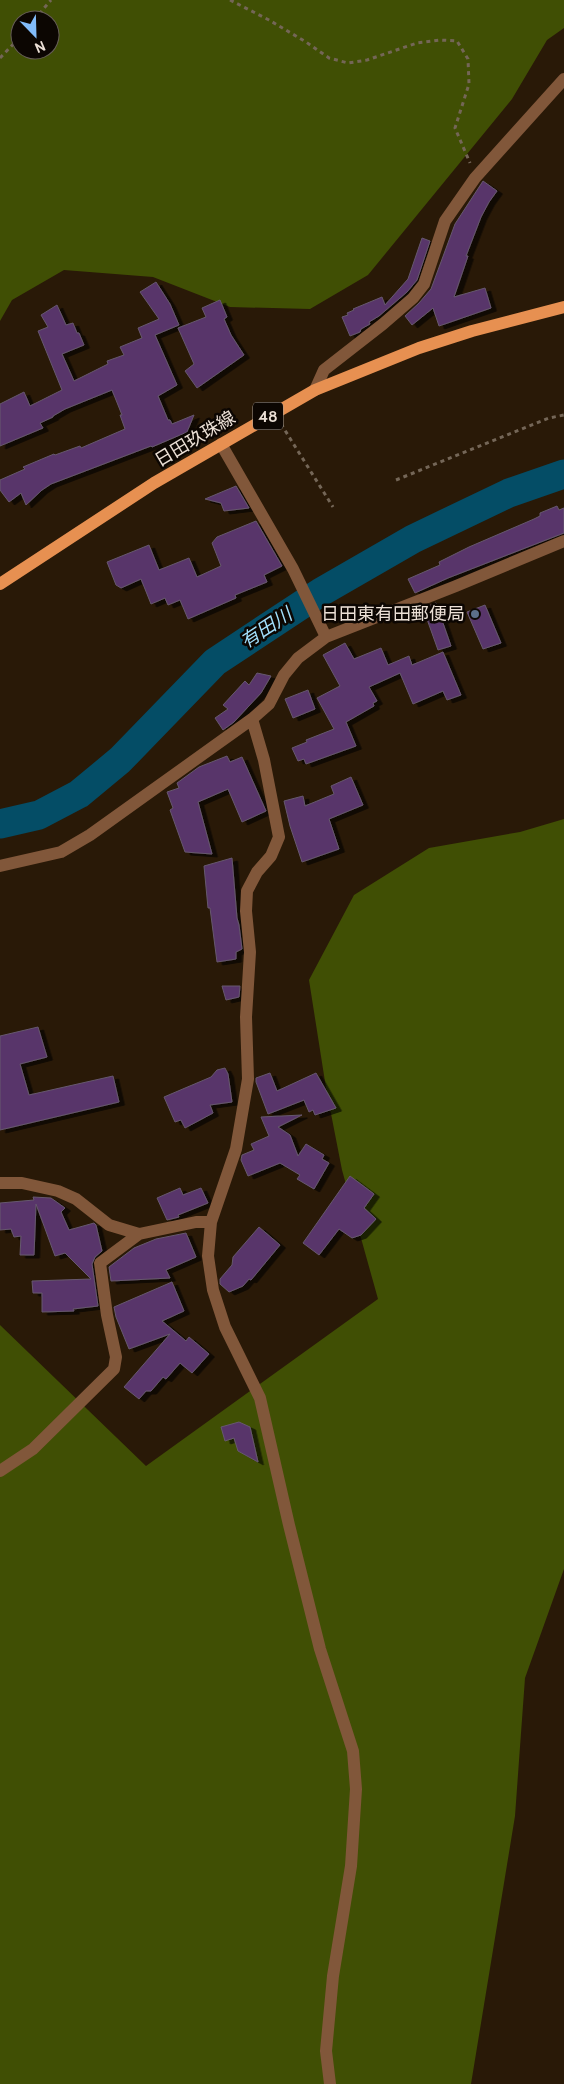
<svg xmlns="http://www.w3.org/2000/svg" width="564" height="2084" viewBox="0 0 564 2084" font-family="Cabin,'Noto Sans JP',sans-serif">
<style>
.forest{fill:#404f04;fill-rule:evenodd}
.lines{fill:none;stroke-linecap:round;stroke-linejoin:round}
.river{stroke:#044d66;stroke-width:29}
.building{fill:#58356a;stroke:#66586e;filter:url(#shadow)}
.path{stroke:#746657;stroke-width:3;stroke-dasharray:4 4;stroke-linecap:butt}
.minor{stroke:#81573a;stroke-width:12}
.primary{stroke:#e79051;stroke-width:12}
.service-dot{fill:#5c6f8a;stroke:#0c0602;stroke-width:2}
.labels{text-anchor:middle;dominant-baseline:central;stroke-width:5;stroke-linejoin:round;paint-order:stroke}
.shield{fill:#0c0602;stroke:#a99f96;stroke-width:1}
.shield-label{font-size:16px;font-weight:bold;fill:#ece0d6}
.street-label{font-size:18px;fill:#ece0d6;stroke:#0c0602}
.poi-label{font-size:18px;fill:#ece0d6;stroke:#0c0602;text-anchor:end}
.water-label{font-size:19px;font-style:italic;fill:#a1dffc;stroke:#0c0602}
</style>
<defs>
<filter id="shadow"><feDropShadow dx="5.5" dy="3" stdDeviation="0" flood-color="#0009"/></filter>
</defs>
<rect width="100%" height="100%" fill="#291907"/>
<path class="forest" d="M0,0H564V28L547,40L512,99L368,275L310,309L230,307L153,277L64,270L12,300L0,321ZM20,20H50V50H20Z
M564,819V1569L525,1678L515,1816L471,2084H0V1325L146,1466L378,1299L342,1170L326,1088L309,980L354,895L429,848L520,832Z"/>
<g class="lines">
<path class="river" d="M0,824L39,815L79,794L120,760L215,662L321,592L413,539L509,493L564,474"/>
</g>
<path class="building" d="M483,181L497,191L489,202L481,217L466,256H468L454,297L485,288L491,308L439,326L433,308L412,325L405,316L419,303L431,289L455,224Z
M422,238L430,241L417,280L407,292L379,316L369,322L370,324L361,329L360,332L350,336L342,317L348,315L347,313L354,310L353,309L382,297L385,305L408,279Z
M156,282L170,304L179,325L155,335L177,385L158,396L168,420H170L172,424L194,415L187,432L152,447L151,446L51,484L42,490L26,505L21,493L9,502L0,490V480L25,469L23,467L54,454L55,455L80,446L81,448L125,429L120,415H122L112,390L65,409L53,416V417L40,423L43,428L0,446V404L24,392L30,406L62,390L38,331L48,327L41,315L57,305L66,325L73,323L77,333H79L84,345L62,354L74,381L108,364L107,361L124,355L120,347L142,338L138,328L159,319L140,292Z
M220,300L227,317L224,319L231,335L244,355L197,388L185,371L194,364L178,328L206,317L202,308Z
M236,486L249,508L224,511L221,503L205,499Z
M557,506L559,510L564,508V533L448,578L415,593L408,579L440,565L439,562L469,547L534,519L540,516V513Z
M256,521L282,566L264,575L267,582L235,595L236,598L188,619L180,600L168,605L165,598L151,604L141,579L121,588L116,585L107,562L149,545L159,570L189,558L197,577L221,566L212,543L217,537Z
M436,603L451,646L438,650L423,608Z
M485,605L501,643L483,649L467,612Z
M345,643L354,659L381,648L388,665L409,656L412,665L443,652L461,695L447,700L443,691L413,704L400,673L369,687L377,701L373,703L374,706L346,722L356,746L306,764L304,759L298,761L292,748L307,742L306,740L334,729L317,698L340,686L323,655Z
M257,673L271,676L261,693L234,722L223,730L215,718L228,709L223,705L245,681L249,685Z
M308,690L315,709L293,718L285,699Z
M227,756L230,762L242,757L266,811L242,822L228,789L198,802L212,854L185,852L170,810L173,808L167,792L179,788L177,783L199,767Z
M351,777L363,805L329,819L339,849L302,862L290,826L284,801L303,796L305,806L334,794L331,786Z
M232,858L237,918L239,925L242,949L236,952V959L217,962L210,908H208L204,866Z
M222,986H240L239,997L226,1000Z
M38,1027L47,1057L20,1064L29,1095L113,1076L119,1102L0,1130V1036Z
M225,1068L228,1074L232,1102L210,1105L213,1113L185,1128L181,1120L175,1122L164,1097L211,1077L217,1070Z
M270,1073L277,1091L316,1073L336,1108L315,1115L313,1110L309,1112L304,1100L268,1114L256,1082V1078Z
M302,1115L278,1127L290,1135L298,1156L306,1144L324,1155L322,1159L329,1163L314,1189L297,1179L300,1175L280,1163L248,1176L241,1160L242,1155L254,1150L251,1144L269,1136L261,1117Z
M350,1176L374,1194L364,1208L376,1219L361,1235L352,1238L339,1229L319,1255L303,1243Z
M180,1188L183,1195L201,1188L208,1203L178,1215L179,1217L167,1220L157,1198Z
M33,1197L51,1198L65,1208L61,1212L69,1230L94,1223L96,1225L102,1251L95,1257L92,1264L98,1306L73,1309L74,1311L42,1312V1293H33L32,1281L91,1279L65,1253L55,1256L36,1204L34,1255H20L21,1236L14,1237L11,1229L0,1230V1203L34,1200Z
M259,1227L280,1245L251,1280L249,1279L243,1286L229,1292L220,1284V1279L232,1265L233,1257Z
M186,1233L196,1257L166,1270L170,1278L111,1281L109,1267L134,1248L156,1239Z
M172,1282L184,1311L162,1321L186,1341L189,1337L209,1354L192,1373L180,1363L166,1379L163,1377L151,1391H146L139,1399L124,1387L170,1334L129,1349L116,1317L114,1307Z
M239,1422L250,1427L258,1462L238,1451L234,1438L225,1441L221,1427Z"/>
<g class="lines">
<path class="path" d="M230,0L269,20L306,42L329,58L348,63L367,60L417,43L440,40L457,41L468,59L469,84L455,128L470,163
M34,20L51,0
M0,58L20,37
M281,424L333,507
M396,480L549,418L564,415"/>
<path class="minor" d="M315,390L324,370L383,324L413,298L424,284L445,221L475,178L564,79
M221,444L293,569L326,637
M252,719L264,760L279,837L271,856L257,872L247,891L246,911L250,952L246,1017L248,1079L236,1149L211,1222L208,1256L213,1290L225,1327L260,1398L289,1525L320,1649L353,1751L356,1789L351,1866L333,1976L326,2051L330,2084
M0,866L61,852L90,835L252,719L269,704L284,675L298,658L326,637L456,586L564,541
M0,1183H22L58,1191L76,1199L109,1225L139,1234
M0,1471L33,1449L114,1369L116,1357L107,1315L100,1263L139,1234L196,1222H211"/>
<path class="primary" d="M0,584L154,483L315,390L419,348L472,331L564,307"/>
</g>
<circle class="service-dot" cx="475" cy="614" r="5"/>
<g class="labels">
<rect class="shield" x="253" y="402.5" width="30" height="27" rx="4"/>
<g class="shield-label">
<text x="268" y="416">48</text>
</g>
<g class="street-label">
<text transform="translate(195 439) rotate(-31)">日田玖珠線</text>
</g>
<g class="poi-label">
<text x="465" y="614">日田東有田郵便局</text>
</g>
<g class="water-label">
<text transform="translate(266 628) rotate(-33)">有田川</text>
</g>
</g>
<g transform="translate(35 35) rotate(157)"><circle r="24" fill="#0c0602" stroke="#665d57"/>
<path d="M0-4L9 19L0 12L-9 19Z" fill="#82bcfa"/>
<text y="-8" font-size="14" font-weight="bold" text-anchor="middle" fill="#ece0d6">N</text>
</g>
</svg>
